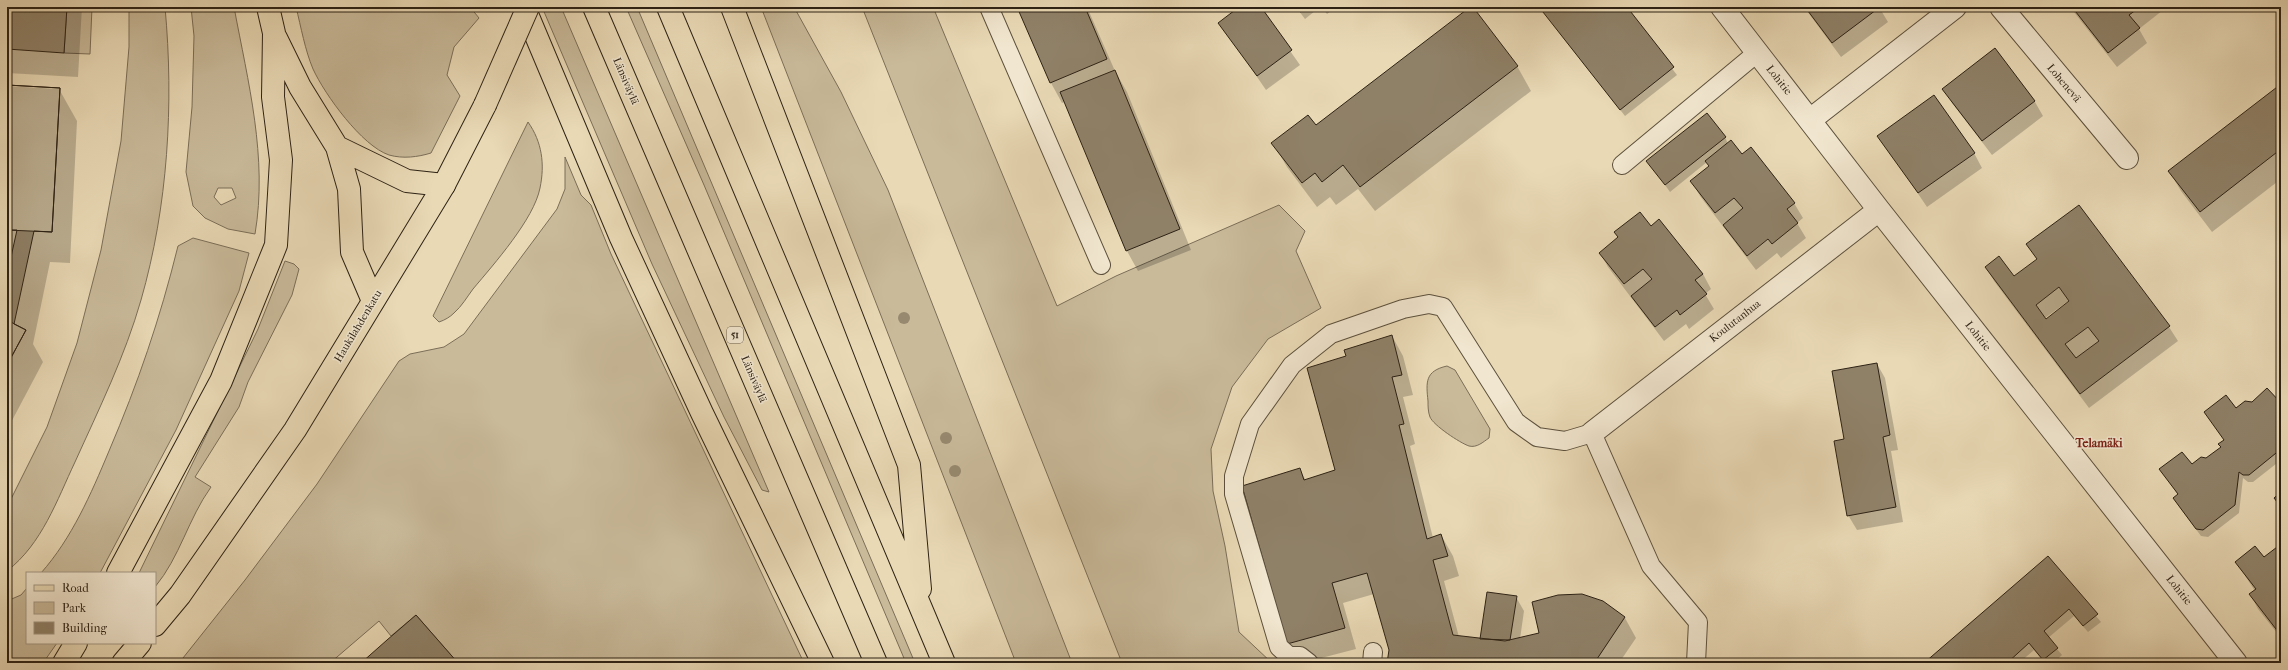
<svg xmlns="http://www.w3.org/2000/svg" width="2288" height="670" viewBox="0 0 2288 670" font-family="'IM FELL French Canon',serif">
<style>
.green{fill:#c9ba9a;stroke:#7b6e58;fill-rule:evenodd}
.shadow{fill:#0003;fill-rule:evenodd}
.building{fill:#8f8168;stroke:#2d2215;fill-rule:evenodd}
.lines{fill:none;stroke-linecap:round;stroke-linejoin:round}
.service-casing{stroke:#5c503d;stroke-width:20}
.minor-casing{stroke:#5c503d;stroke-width:24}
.primary-casing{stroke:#2d2215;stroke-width:24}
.motorway-casing{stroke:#2d2215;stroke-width:24}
.service{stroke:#f1e6cf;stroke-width:18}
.minor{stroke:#f1e6cf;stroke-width:22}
.primary{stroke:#e9d9b5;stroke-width:22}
.motorway{stroke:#e9d9b5;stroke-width:22}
.primary-bridge-casing{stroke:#2d2215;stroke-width:24;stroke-linecap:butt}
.primary-bridge{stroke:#e9d9b5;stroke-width:22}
.tree{fill:#97896f}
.labels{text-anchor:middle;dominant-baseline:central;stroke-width:3;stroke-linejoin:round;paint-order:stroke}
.shield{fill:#f1e6cf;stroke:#685d4d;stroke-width:1}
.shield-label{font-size:10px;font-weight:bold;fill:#2d2215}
.street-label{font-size:11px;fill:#2d2215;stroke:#f1e6cf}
.neighbourhood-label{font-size:12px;font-weight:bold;fill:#7a1f14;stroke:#f1e6cf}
</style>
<rect width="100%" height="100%" fill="#e9d9b5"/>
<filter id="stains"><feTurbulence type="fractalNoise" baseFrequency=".005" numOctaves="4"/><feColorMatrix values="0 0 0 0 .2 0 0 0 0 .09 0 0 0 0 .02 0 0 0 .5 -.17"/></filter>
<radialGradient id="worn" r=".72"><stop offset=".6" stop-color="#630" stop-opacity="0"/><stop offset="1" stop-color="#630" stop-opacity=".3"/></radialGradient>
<path class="green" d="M67,7H92L90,54L64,53Z
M129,7H165C174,104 168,206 141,300C125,356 99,409 75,462C57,500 42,544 7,571V507L47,427L77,343L101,250L121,141L129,47Z
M191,7H234C248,82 268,158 255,234L228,229L205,218L193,206L186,172L192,107L194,36ZM218,188H232L236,198L221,205L214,197Z
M296,7H470L479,18L454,47L447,75L460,96L431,153C418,157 403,159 389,155C362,146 325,95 313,69C305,50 301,27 296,7Z
M542,7H561L769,492L762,490L724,417L652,264Z
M626,7H637L915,663H906L704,185Z
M761,7H794L841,92L888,190L1072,663H1016Z
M862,7H933L1057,306L1116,276L1279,205L1305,231L1296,251L1321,308L1268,339L1232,387L1211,449L1213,491L1225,546L1239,632L1272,663H1122Z
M528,122C542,142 545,164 540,188C534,219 494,264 473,289C467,297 462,306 454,313C450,317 445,320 439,322L433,316Z
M565,157L581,195L591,205L611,254L804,663H458L416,615L391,636L379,621L330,663H179L245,580L317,484L399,361L410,354L444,347L464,334L557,209L565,189Z
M193,238L249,253L239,291L176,430L100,573H41C72,538 91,494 109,451C138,383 160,319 178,246Z
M285,261L294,264L299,269L292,295L248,382L239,407L195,477L211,487C188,519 180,557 155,587V573H139L258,329Z
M1447,366L1455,370L1490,429L1489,438C1483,442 1477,448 1469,446C1460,443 1433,425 1430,417C1428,412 1428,406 1428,401C1426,382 1425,371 1447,366Z
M27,588V643H57L43,663H7V601L21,595Z"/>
<path class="shadow" d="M7,7H82L78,77L7,73Z
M1018,7H1087L1115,71L1127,92L1191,250L1138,271L1127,251L1065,102L1062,103L1051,83Z
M1241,7H1259L1300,65L1266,90L1220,23Z
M1296,7H1320L1305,19Z
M1321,7H1336L1327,14Z
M1539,7H1625L1677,75L1625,116Z
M1804,7H1879L1888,22L1841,57Z
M2070,7H2167L2139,29L2147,43L2117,67Z
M2186,7H2193L2189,10Z
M1995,50L2035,102L2043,116L1992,155L1952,103L1944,89Z
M1517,66L1531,91L1375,211L1358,189L1336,205L1330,197L1317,207L1287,167L1273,143L1316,127Z
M2281,85V179L2212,232L2181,191L2169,171Z
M7,86L59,89L77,121L70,263L50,262L33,344L43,362L7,430V281L11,260H7Z
M1879,136L1974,153L1982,168L1927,207Z
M1725,137L1728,144L1794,203L1803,218L1797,223L1806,238L1781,258L1777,253L1756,270L1700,196L1692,182L1710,167L1707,162L1670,192L1648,161Z
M2079,206L2169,327L2178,341L2089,408L1994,281L1986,267L2014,277L2037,260L2028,244ZM2067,302L2068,303L2046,320L2045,318Z
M1659,220L1703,274L1711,289L1705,294L1714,309L1689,329L1686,324L1664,341L1608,267L1600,253L1618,238L1615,232L1650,227Z
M1392,336L1403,356L1413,395L1403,397L1415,444L1410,446L1433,538L1441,535L1453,556L1459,576L1444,581L1459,637L1481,639L1516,597L1524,611L1520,639L1540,633L1558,596L1570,594L1593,598L1625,618L1636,638L1619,663H1388L1390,650L1374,594L1343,603L1356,649L1302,663L1288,643L1300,469L1306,481L1337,470L1347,357Z
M1877,364L1885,378L1898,450L1891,451L1903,522L1857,530L1848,515L1845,440Z
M2281,405V460L2253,482H2248L2243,478L2239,513L2208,537L2201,536L2178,505L2174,498L2178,495L2165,476L2206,459L2221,448L2225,440L2205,412Z
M2281,545V638L2258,609L2250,594L2255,591L2236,562L2264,558Z
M2048,558L2101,622L2088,632L2074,616L2048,638L2062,655L2053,663H2045L2034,650L2019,663H1926Z"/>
<path class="building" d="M7,7H67L64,53L7,49Z
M1017,7H1085L1107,59L1050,83Z
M1239,7H1261L1292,50L1257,76L1218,23Z
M1296,7H1307L1300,12Z
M1470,7H1473L1518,66L1360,187L1343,165L1322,182L1315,173L1302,183L1271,143L1308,115L1316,125Z
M1539,7H1627L1674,67L1620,110Z
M1805,7H1880L1832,43Z
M2072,7H2140L2129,15L2140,28L2108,53Z
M1995,48L2035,101L1982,141L1942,89Z
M1115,70L1180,229L1126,251L1060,92Z
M2281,84V149L2200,212L2168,171Z
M7,85L60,88L52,232L34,231L14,324L26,330L7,365V275L17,230H7Z
M7,85L60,88L52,232L7,230Z
M1934,95L1975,153L1918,193L1877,136Z
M1707,113L1726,137L1665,185L1646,161Z
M1731,140L1742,154L1751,147L1795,203L1787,209L1798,223L1772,244L1768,239L1747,256L1723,225L1743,208L1734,198L1715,213L1690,181L1709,166L1705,161Z
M2079,205L2170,326L2080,394L1985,267L1999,256L2014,276L2037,259L2026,244ZM2059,287L2069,301L2046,319L2036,305ZM2088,327L2099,341L2076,358L2065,344Z
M1640,212L1651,226L1659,219L1703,274L1695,280L1707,294L1680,315L1677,310L1655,327L1631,296L1652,279L1643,269L1624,284L1599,253L1618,237L1614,232Z
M7,320L26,330L7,365Z
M1392,335L1402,375L1392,377L1404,424L1399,425L1427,539L1441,534L1448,556L1433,560L1453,635L1505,641L1539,633L1532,602L1558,595L1582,594L1603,601L1625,617L1597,659V663H1387L1389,650L1367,573L1332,583L1345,628L1287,644L1242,486L1300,468L1304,480L1335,470L1307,368L1346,356L1344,350Z
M1877,363L1890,435L1883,437L1896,507L1847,516L1834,441L1844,439L1832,371Z
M2267,388L2281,403V449L2249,475H2243L2239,472L2235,505L2203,530L2196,529L2173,498L2178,494L2159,469L2182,452L2192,464L2201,457L2206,458L2221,447L2218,444L2224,440L2204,412L2226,395L2236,408L2245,401L2252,402Z
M2281,492V507L2274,498Z
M2281,544V632L2279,633L2249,594L2256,589L2235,562L2255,546L2264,557Z
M2048,556L2098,614L2083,626L2069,609L2044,631L2058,648L2043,660L2029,643L2007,663H1924Z
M1487,592L1517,596L1510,640L1480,639Z
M416,615L458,663H361L387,640Z"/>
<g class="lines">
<defs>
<path id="service" d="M989,7L1101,265
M1622,165L1758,52
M1309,663L1300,656H1289L1279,647L1234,494V476L1250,424L1292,365L1331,334L1403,309L1429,304L1443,307L1516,422L1537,437L1565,441L1592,433L1651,566L1698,622L1696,663
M1372,663L1373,652"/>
<path id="minor" d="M1722,7L1879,210L2236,663
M2001,7L2127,158
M1810,120L1955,7
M1592,433L1879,210"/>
<path id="primary" d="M155,625L180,595L295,430L444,185L485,105
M123,663L140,643"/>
<path id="motorway" d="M524,7L621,238L702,413L823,663
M594,7L876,663
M668,7L944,663
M732,7L909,465L920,589
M276,38L300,87L337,147L349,189L352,252L373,301
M337,147L407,181L444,185
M118,573L221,381L276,245L281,160L273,97L274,33L268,7
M64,663L76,643"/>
</defs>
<use href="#service" class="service-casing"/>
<use href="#minor" class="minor-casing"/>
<use href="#primary" class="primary-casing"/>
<use href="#motorway" class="motorway-casing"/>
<use href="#service" class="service"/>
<use href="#minor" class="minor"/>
<use href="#primary" class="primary"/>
<use href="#motorway" class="motorway"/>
<defs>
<path id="primary-bridge" d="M485,105L528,7"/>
</defs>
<use href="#primary-bridge" class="primary-bridge-casing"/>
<use href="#primary-bridge" class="primary-bridge"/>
</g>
<g class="tree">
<circle cx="904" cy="318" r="6"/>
<circle cx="946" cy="438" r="6"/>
<circle cx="955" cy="471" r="6"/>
</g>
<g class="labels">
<rect class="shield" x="727" y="327" width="16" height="16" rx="3"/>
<g class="shield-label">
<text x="735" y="335">51</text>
</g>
<g class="street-label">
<text transform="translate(1779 80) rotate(52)">Lohitie</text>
<text transform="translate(626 81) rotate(67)">Länsiväylä</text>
<text transform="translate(2064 83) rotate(50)">Lohenevä</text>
<text transform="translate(1735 321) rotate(-38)">Koulutanhua</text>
<text transform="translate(358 326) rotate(-59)">Haukilahdenkatu</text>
<text transform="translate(1978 336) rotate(52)">Lohitie</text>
<text transform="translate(754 379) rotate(67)">Länsiväylä</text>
<text transform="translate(2179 590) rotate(52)">Lohitie</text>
</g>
<g class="neighbourhood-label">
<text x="2099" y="443">Telamäki</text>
</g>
</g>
<rect width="2288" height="670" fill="none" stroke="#e9d9b5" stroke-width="24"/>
<rect x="8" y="8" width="2272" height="654" fill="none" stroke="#2d2215" stroke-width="2"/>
<rect x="12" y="12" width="2264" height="646" fill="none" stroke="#2d2215"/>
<rect x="26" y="572" width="130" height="72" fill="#f1e6cf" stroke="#a39885"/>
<rect x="34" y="585" width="20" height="6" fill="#e9d9b5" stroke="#a39885"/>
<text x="62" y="592" font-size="12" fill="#2d2215">Road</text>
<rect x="34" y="602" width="20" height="12" fill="#c9ba9a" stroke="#a39885"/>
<text x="62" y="612" font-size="12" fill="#2d2215">Park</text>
<rect x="34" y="622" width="20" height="12" fill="#8f8168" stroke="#a39885"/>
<text x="62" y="632" font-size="12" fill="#2d2215">Building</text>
<rect width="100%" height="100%" filter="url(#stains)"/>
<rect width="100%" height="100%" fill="url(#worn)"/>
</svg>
